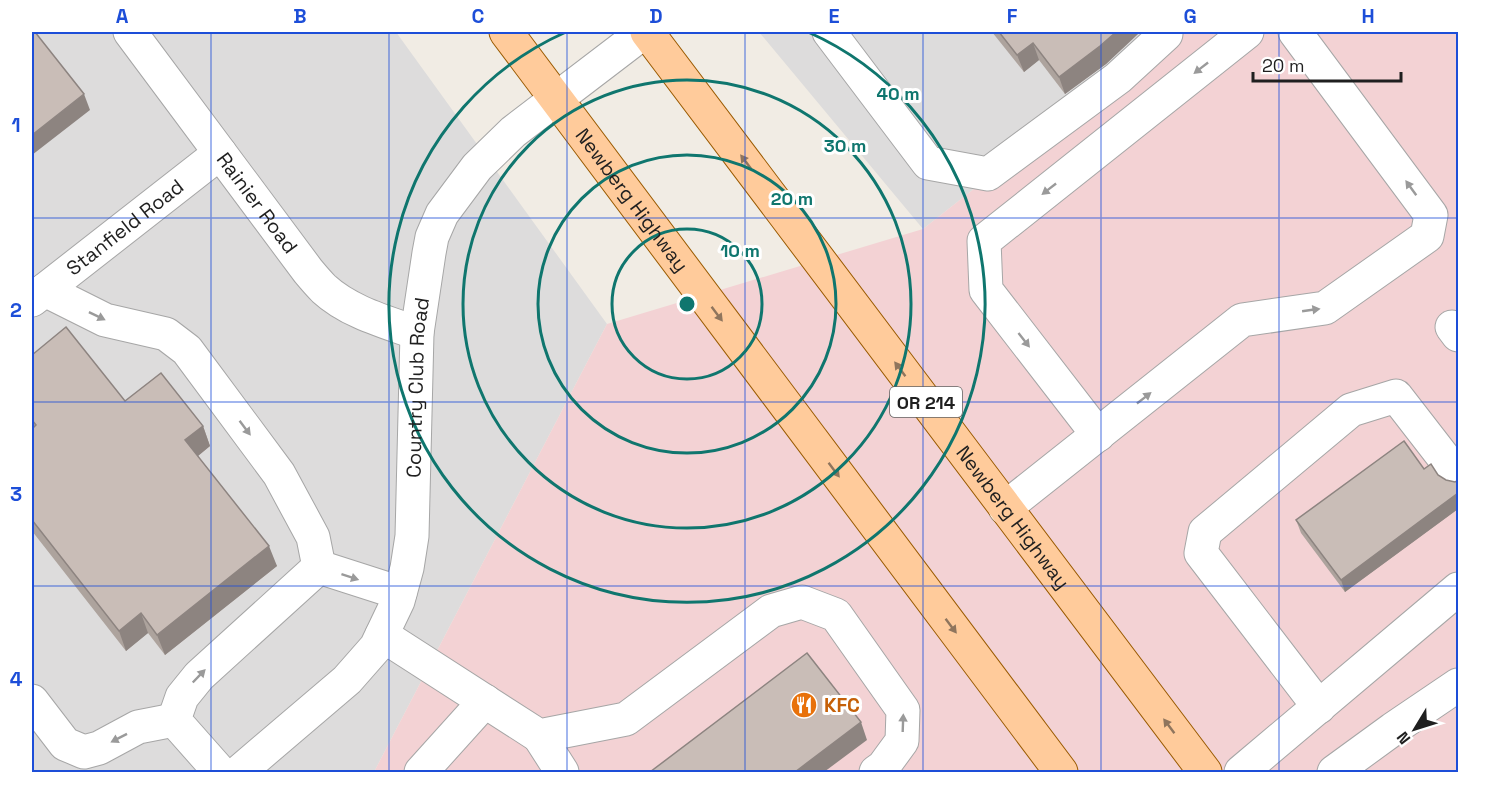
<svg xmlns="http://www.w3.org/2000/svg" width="1490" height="804" viewBox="0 0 1490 804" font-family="'Space Grotesk',sans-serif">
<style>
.residential{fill:#dddcdc}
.commercial{fill:#f3d2d4}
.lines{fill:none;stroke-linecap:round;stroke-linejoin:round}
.minor-casing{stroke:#a6a6a6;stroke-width:35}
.major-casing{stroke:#9a5a00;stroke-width:35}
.minor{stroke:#fff;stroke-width:33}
.major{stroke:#ffcb9b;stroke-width:33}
.wall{fill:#ada39d}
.shaded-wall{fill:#8d8480}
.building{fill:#c9bdb7;stroke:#8d8480;stroke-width:1.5}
.oneway{fill:#9a9a9a}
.oneway2{fill:#8f755d}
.grid{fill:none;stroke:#1d4ed8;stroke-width:1.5;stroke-opacity:0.55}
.ring{fill:none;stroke:#0f766e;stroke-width:3}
.labels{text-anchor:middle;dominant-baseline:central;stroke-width:6;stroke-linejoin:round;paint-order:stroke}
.shield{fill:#fff;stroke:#626262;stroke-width:1.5}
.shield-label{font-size:18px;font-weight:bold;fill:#1f1f1f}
.street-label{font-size:20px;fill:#1f1f1f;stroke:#fff}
.food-label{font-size:20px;font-weight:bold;fill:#c56008;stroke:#fff;text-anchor:start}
.centre{fill:#0f766e;stroke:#fff;stroke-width:3}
.ring-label{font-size:18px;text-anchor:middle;font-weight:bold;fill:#0f766e;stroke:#fff;stroke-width:6;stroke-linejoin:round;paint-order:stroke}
.neatline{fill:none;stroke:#1d4ed8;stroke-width:2}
.grid-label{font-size:20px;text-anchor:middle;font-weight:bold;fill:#1d4ed8}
</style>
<rect width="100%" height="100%" fill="#f1ece4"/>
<path class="residential" d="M32,32H396L607,324L374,772H32Z
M759,32H1173L923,229Z"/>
<path class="commercial" d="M1173,32H1458V772H374L607,324L923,229Z"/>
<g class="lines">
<defs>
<g id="minor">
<path id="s1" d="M130,32L308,271C313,277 318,283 324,289C349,312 386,322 417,333"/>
<path d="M829,32L928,163L988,174L1118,78L1166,34L1164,32"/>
<path d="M45,290L105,320L166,334L187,350L279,474L313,537L319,567"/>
<path id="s2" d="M32,300L220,153"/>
<path d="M1452,327L1458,335"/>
<path d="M1098,435L986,290L984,241L1247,32"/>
<path d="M1005,508L1242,320L1325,308L1427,236L1431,215L1295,32"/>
<path d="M382,635L539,736L626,719L771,611L802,602L836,615L903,710L902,741L883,767L876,772"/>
<path d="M32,701L65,744L84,752L99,748L138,727L174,720"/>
<path d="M1319,707L1201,553L1205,532L1351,410L1396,396L1458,476"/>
<path d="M539,736L562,772"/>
<path d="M220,772L174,720L182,697L199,676L319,567L400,593"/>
<path id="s3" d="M239,772L347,680L376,647L398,601L407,568L412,536L417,333L429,253L432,237L442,214L477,167L513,132L644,32"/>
<path d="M421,772L485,701"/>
<path d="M1241,772L1458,589"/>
<path d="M1334,772L1393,729L1458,685"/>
</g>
<g id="major">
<path id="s4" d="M506,32L1061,772"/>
<path id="s5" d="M647,32L1205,772"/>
</g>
</defs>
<use href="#minor" class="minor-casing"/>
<use href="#major" class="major-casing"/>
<use href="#minor" class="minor"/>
<use href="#major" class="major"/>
</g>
<path class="wall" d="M992,32H1138L1139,33L1106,64L1065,94L1039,60L1024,72Z
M32,355L125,401L203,426L210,446L198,456L277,566L165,655L148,633L126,651L32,531Z
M1424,469L1438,475L1446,480L1455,482L1458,480V509L1345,592L1301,533L1296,520Z"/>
<path class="shaded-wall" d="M1116,32H1138L1139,33L1106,64L1065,94L1059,77Z
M1033,43L1039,60L1024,72L1017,55Z
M84,94L90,110L32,155V135Z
M203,426L210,446L193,460L185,440Z
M1458,493V509L1345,592L1341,580Z
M269,546L277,566L165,655L157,635Z
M141,613L148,633L126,651L119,631Z
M861,722L867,740L824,772H795Z"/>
<path class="building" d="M32,32H35L84,94L32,135Z
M999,32H1116L1100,46L1059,77L1033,43L1017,55Z
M66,327L125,401L161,373L203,426L185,440L269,546L157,635L141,613L119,631L32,520V429L36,425L32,420V355Z
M1404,441L1424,469L1431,464L1438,475L1446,480L1455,482L1458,480V493L1341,580L1296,520Z
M807,653L861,722L795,772H650Z"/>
<defs><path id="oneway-solid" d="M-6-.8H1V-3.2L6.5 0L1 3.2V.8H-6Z" transform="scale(1.5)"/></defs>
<g class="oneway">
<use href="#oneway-solid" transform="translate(1201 68) rotate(142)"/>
<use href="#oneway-solid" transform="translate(1411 188) rotate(-126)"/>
<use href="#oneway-solid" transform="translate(1049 189) rotate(142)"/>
<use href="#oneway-solid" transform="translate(1311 310) rotate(-8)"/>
<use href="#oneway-solid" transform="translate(97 316) rotate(26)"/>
<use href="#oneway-solid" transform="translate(1024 340) rotate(52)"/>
<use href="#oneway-solid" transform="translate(1144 398) rotate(-38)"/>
<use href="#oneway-solid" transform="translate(245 428) rotate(53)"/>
<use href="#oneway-solid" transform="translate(350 577) rotate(18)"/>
<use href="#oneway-solid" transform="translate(199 676) rotate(-46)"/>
<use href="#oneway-solid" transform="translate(903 723) rotate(-88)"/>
<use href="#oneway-solid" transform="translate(119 738) rotate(153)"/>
</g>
<g class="oneway2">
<use href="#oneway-solid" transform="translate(746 162) rotate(-127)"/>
<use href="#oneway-solid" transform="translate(717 314) rotate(53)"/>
<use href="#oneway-solid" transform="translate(900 369) rotate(-127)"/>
<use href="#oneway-solid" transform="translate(834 470) rotate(53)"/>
<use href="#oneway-solid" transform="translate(951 626) rotate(53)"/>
<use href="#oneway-solid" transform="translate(1169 726) rotate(-127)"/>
</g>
<path class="grid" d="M211,32V772M389,32V772M567,32V772M745,32V772M923,32V772M1101,32V772M1279,32V772M32,218H1458M32,402H1458M32,586H1458"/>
<g class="ring">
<circle cx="687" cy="304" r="75"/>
<circle cx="687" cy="304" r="149"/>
<circle cx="687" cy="304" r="224"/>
<path d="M808 32A298 298 0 1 1 566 32"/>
</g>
<defs>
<symbol id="restaurant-disc" viewBox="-11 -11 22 22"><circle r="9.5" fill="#e8710a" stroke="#fff"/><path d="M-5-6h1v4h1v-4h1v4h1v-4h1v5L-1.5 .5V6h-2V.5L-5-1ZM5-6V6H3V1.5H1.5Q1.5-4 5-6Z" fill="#fff"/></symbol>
</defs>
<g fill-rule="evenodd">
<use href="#restaurant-disc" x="789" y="690" width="30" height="30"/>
</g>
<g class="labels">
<rect class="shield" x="890" y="387" width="72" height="30" rx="4.5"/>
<g class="shield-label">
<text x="926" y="402">OR 214</text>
</g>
<g class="street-label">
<text stroke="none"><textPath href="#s4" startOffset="210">Newberg Highway</textPath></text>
<text stroke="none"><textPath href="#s1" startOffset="213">Rainier Road</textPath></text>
<text stroke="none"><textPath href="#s2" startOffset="118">Stanfield Road</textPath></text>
<text stroke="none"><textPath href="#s3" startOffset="452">Country Club Road</textPath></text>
<text stroke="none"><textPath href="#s5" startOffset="608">Newberg Highway</textPath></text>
</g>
<g class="food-label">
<text x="824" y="705">KFC</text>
</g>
</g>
<circle cx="687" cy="304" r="9" class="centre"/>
<g class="ring-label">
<text x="898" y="100">40 m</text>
<text x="845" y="152">30 m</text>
<text x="792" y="205">20 m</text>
<text x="740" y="257">10 m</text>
</g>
<rect width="1490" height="804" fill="none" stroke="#ffffff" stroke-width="66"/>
<g transform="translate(1415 729) rotate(232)" stroke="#ffffff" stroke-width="4.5" paint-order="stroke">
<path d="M0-4.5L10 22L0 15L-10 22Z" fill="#1f1f1f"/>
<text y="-9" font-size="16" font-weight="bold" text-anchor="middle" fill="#1f1f1f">N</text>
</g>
<path d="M1253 72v9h148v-9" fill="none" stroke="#1f1f1f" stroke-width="3"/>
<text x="1262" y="72" font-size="18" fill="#1f1f1f" stroke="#ffffff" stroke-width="4.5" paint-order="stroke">20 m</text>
<rect x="33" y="33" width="1424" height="738" class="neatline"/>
<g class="grid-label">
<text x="122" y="23">A</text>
<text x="300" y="23">B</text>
<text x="478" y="23">C</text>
<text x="656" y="23">D</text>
<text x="834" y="23">E</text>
<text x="1012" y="23">F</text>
<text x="1190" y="23">G</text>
<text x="1368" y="23">H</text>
<text x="16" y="132">1</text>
<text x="16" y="317">2</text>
<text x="16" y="501">3</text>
<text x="16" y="686">4</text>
</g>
</svg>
